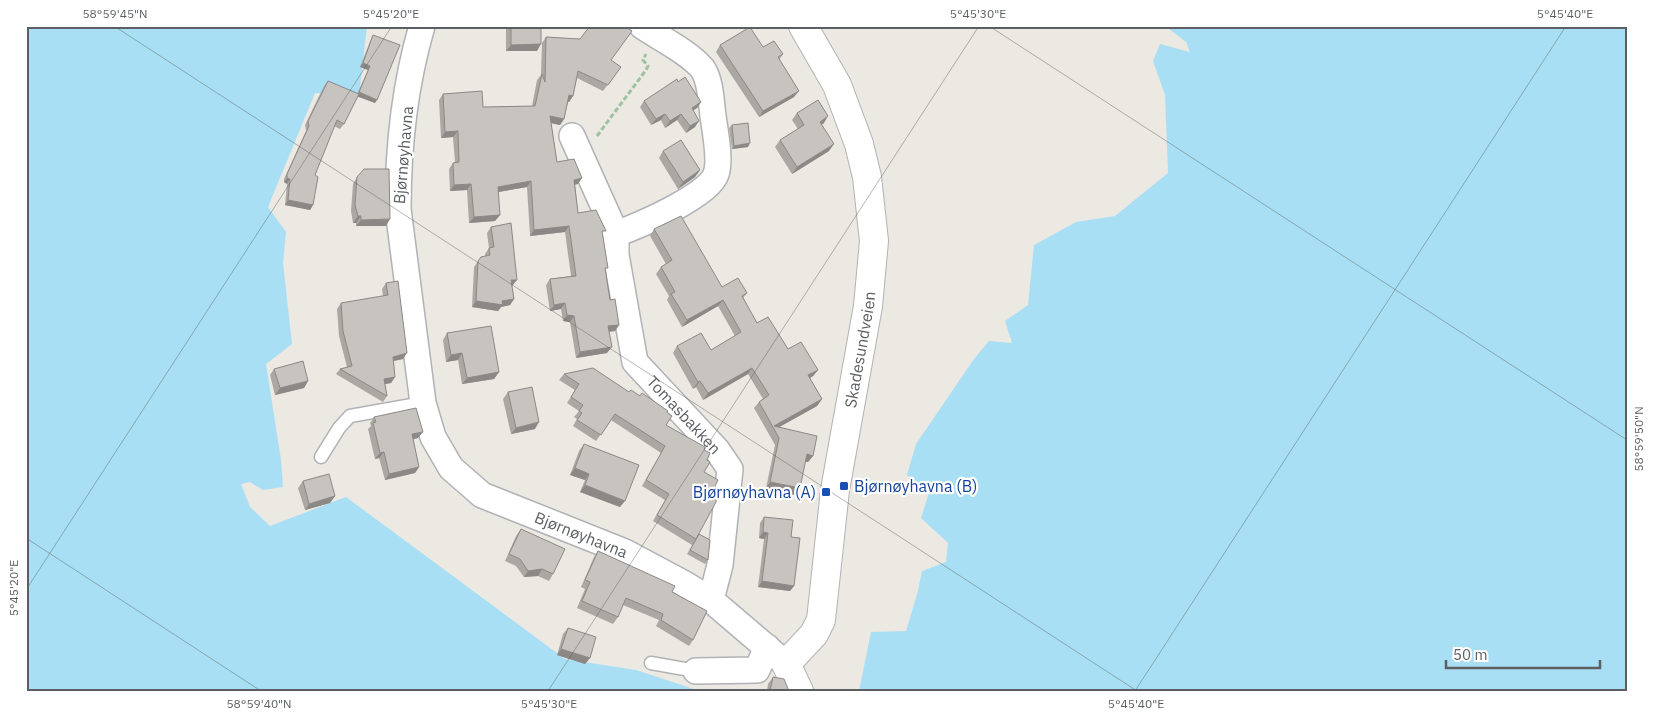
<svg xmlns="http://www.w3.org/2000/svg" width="1653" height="717" viewBox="0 0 1653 717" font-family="'IBM Plex Sans',sans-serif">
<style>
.water{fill:#a9dff5}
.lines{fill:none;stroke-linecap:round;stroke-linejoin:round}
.service-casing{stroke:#b0b3b6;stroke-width:15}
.minor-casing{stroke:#b0b3b6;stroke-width:28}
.tertiary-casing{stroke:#b0b3b6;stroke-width:30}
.path{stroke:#9dc3a2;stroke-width:3;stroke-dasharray:5 2.5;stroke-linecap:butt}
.service{stroke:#fff;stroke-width:12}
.minor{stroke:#fff;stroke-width:25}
.tertiary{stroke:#fff;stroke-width:28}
.wall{fill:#aba8a4}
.shaded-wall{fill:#8b8886}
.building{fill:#c7c3bf;stroke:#8b8886}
.ticks{fill:none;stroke:#5b5f61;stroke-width:1;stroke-opacity:0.45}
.transit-dot{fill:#1a4fb4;stroke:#fff;stroke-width:2}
.labels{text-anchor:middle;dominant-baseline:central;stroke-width:4.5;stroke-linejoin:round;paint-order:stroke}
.street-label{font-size:16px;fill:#5b5f61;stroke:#fff}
.transit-label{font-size:16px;fill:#164399;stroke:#fff;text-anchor:start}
.neatline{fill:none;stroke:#5b5f61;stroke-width:2}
.ticks-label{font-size:12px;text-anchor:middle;fill:#5b5f61}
</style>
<rect width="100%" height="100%" fill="#ece8e2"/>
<path class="water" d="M26,26H367L359,96L315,93L268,207L286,232L283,263L292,344L266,364L281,460L283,487L263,490L250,482L241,484L250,507L270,526L346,497L565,659L636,670L700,691H26Z
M1165,26H1627V691H859L871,632L906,631L918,591L922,571L946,562L948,543L921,518L929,493L907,475L916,444L974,359L989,341L1012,343L1005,321L1028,305L1034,245L1076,222L1115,216L1168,173L1165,95L1153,61L1160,44L1190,52L1186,42Z"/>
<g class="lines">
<defs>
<path id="service" d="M321,457L339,428L350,416L423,403
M651,663L696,671"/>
<g id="minor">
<path id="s1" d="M422,26C405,84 398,149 398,209L423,403L433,437L451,468L482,495L625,552L683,583L711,600L786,664"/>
<path id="s2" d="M642,26C661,39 687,51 702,68C711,80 711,102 713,116C715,130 721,161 716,174C709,196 638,226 616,234V255L635,362L717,450L730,469L720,565L711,600"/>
<path d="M572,136L616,234"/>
<path d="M696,671L757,670L767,647"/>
</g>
<g id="tertiary">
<path id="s3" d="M799,691L786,664L814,634L821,620L835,490L868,306L874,241L867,177L859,144L837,85L803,26"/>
</g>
</defs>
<use href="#service" class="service-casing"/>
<use href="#minor" class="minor-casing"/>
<use href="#tertiary" class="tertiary-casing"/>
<path class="path" d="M597,136L646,70L648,66L643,60L646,54"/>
<use href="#service" class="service"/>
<use href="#minor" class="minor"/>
<use href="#tertiary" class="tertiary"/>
</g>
<path class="wall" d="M506,26H541L537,51H506Z
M373,35L375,103L358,96L344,124L340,129L334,126L315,175L313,205L310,210L285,205L287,184L284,182V179L306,131L305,125L324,86L328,81L357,94L368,70L360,67L371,39Z
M546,37L611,60L621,67L603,91L577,78L573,96L569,102H568L564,119L560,125L551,123L557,162L578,184H575L578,213L603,235L606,271L610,300L619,325L615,331L609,332L607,353L576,358L570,322L563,321L561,309L550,311L546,285L550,279L571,276L565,232L530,236L527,187L498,192L500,215L495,221L469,223L467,190L450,191L449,169L453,163L455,162L453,137L441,138L439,100L443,94L483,107L532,106L537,80L541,75L542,43Z
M720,45L763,47L783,54L779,60L794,97L759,117L716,52Z
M678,82L701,102L697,108L693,110L695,127L686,133L677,120L665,128L661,120L651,125L640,107L644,101Z
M797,113L824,123L821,125L829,151L792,174L775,147L780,140L798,129L792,120Z
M732,125L748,147L732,149L729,128Z
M663,151L700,170L695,177L678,189L659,158Z
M357,177L386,226H356V223H353L351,211L353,184Z
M491,227L512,286L514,299L510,305L501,307L498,311L472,307L474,267L481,257L485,256V254L489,248L487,233Z
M654,229L722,287L747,293L743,298L757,323L788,349L818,370L813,376L810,378L822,399L817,406L779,427L813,456L808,462H805L795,495L766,488L775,445L754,408L759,402L763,399L748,374L703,400L696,387L693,389L673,353L677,346L711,350L735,336L718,306L682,327L667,300L669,296L656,274L661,267L666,264L650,236Z
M386,283L403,359L393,361L395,377L391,383L385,384L387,396L383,402L336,374L340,369L347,367L339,336L337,309L341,303L383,296L382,289Z
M447,333L499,372L494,379L462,384L458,360L446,362L443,340Z
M274,369L308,381L304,388L275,395L270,375Z
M564,374L629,392L667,412L666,425L704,450V472L715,486L698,535L708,560L705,564L687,554L694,542L692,545L653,521L665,500L642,486L661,453L611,420L596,441L573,426L577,419L574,417L579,411L567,403L575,390L559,380Z
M508,392L535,429L511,434L503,399Z
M374,417L418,438L413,439L419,467L415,473L385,480L379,458L375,459L368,429L371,426L370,423Z
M584,444L620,507L580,492L585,480L570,475L579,451Z
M303,481L335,496L330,503L305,510L298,488Z
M764,517L791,537L794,586L790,591L758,587L764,539L759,538L760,523Z
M521,529L553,574L549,581L538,576L524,577L516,566L505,561L516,536Z
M598,551L672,592L693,640L689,646L656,626L659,620L623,605L618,617L613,624L577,608L585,589L581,587L594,557Z
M568,628L590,658L585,664L557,655L563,634Z
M773,677L789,691H767L768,684Z"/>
<path class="shaded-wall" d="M541,44L537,51H506L511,45Z
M363,63L370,66L368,70L360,67Z
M799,91L794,97L759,117L763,111Z
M359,92L377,100L375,103L356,96Z
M569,95L573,96L569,102L565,101Z
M701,102L697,108L687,114L692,108Z
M665,114L661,120L651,125L656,119Z
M681,114L677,120L665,128L670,121Z
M550,116L564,119L560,125L546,122Z
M828,116L824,123L815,129L820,122Z
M699,121L695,127L686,133L690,126Z
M458,131L453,137L441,138L445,132Z
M750,143L748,147L732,149L734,146Z
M834,144L829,151L792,174L797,167Z
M700,170L695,177L678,189L683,182Z
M287,178L290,179L287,184L284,182Z
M582,178L578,184L570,186L574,180Z
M531,181L527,187L493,193L498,187Z
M471,184L467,190L450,191L454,185Z
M288,200L313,205L310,210L285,205Z
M500,215L495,221L469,223L474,217Z
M358,216H361L356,223H353Z
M390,219L386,226H356L361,220Z
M569,226L565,232L530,236L534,230Z
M511,280H517L512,286Z
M514,299L510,305L501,307L498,311L472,307L476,301H502Z
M723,300L718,306L682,327L687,320Z
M565,303L561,309L550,311L554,305Z
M567,315L574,316L570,322L563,321Z
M619,325L615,331L604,332L608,326Z
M612,347L607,353L576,358L580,352Z
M407,353L403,359L389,362L393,357Z
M462,353L458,360L446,362L451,355Z
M752,368L748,374L703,400L708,393Z
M818,370L813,376L804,382L808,375Z
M499,372L494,379L462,384L467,378Z
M395,377L391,383L380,385L384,379Z
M308,381L304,388L275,395L280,388Z
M700,381L696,387L693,389L698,382Z
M822,399L817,406L774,430V426Z
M539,422L535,429L511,434L516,428Z
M423,432L418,438L407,441L412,434Z
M384,452L379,458L375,459L380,453Z
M807,454L813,456L808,462L802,461Z
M419,467L415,473L385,480L389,474Z
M575,468L589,474L585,480L570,475Z
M770,482L800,488L795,495L766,488Z
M585,485L625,501L620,507L580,492Z
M335,496L330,503L305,510L309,504Z
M763,532L768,533L764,539L759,538Z
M542,569L538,576L524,577L528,571Z
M762,581L794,586L790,591L758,587Z
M561,649L590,658L585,664L557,655Z"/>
<path class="building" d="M511,26H541V44L511,45Z
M590,26H625L632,31L611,60L621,67L608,85L578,71L573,96L569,95L564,119L550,116L557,162L574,159L582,178L574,180L578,213L596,210L606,231H602L608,268H605L610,300L615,299L619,325L608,326L612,347L580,352L574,316L567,315L565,303L554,305L550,279L576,276L569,226L534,230L531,181L498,187L500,215L474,217L471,184L454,185L453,163L459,162L458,131L445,132L443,94L482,91L483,107L535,106L542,74L545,82L546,37L580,39Z
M750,27L763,47L774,41L783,54L778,57L799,91L763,111L720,45Z
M373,35L400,45L377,100L359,92L370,66L363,63Z
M685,77L701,102L692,108L699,121L690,126L681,114L670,121L665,114L656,119L644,101L677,79L678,82Z
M328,81L359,94L344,124L337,120L315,175L318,177L313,205L288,200L290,179L287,178V174L309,126L308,121Z
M818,100L828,116L820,122L834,144L797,167L780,140L804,125L797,113Z
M748,123L750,143L734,146L732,125Z
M681,140L700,170L683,182L663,151Z
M364,169H389L390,219L361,220V216H358L355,205L357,177Z
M681,216L722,287L738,278L747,293L742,296L757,323L768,317L788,349L801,342L818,370L808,375L822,399L774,426L817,436L813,456L807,454L800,488L770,482L779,438L759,402L769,395L752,368L708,393L700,381L698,382L677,346L701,333L711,350L741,332L723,300L687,320L671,294L675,292L661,267L672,260L654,229Z
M511,223L517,280H511L514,299L502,301L503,305L476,301L478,261L481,257L490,255L489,248L494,247L491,227Z
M398,281L407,353L393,357L395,377L384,379L387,396L340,369L352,366L343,331L341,303L388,295L386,283Z
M491,326L499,372L467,378L462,353L451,355L447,333Z
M303,361L308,381L280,388L274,369Z
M593,368L629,392L631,390L640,396L642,393L668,411L667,412L672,416L666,425L705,447L704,450L710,453L707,460L710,462L704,472L718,480L715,486L717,488L716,502L696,539L657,515L669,494L646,480L665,446L615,414L601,435L577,420L582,413L579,411L583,405L571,397L579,384L564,374Z
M532,387L539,422L516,428L508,392Z
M416,408L423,432L412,434L419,467L389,474L384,452L380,453L373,423L376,422L374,417Z
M584,444L639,465L625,501L585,485L589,474L575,468Z
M329,474L335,496L309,504L303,481Z
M764,517L793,520L791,537L800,538L794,586L762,581L768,533L763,532Z
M521,529L565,549L553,574L542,569L528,571L520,559L509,554Z
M699,534L710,540L708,560L690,550Z
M598,551L675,586L672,592L707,611L693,640L661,620L663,614L626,598L618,617L582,601L590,582L585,580Z
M568,628L596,637L590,658L561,649Z
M773,677L784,679L789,691H770Z"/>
<path class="ticks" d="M114,26L1137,691M989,26L1627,440M26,538L261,691M26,590L392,26M548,691L979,26M1135,691L1566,26"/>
<g class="transit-dot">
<rect x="839" y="481" width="10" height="10" rx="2.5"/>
<rect x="821" y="487" width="10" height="10" rx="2.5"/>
</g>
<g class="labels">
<g class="street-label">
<text transform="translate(403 155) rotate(-85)">Bjørnøyhavna</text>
<text stroke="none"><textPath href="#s3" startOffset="360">Skadesundveien</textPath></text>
<text stroke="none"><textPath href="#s2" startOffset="502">Tomasbakken</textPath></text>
<text stroke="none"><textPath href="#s1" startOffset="600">Bjørnøyhavna</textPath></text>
</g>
<g class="transit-label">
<text x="854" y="486">Bjørnøyhavna (B)</text>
<text x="816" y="492" text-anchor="end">Bjørnøyhavna (A)</text>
</g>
</g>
<rect width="1653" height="717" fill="none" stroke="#ffffff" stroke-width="55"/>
<path d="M1446 660v8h154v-8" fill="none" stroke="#5b5f61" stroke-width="2.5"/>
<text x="1453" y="660" font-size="15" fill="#5b5f61" stroke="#ffffff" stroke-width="4" paint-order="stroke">50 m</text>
<rect x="28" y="28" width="1598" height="662" class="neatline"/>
<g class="ticks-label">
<text x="115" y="18">58°59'45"N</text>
<text x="391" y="18">5°45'20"E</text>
<text x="978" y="18">5°45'30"E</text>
<text x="1565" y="18">5°45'40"E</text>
<text transform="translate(1639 439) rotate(-90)" y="4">58°59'50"N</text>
<text transform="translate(14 588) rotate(-90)" y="4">5°45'20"E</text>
<text x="259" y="708">58°59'40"N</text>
<text x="549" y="708">5°45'30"E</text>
<text x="1136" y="708">5°45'40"E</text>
</g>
</svg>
